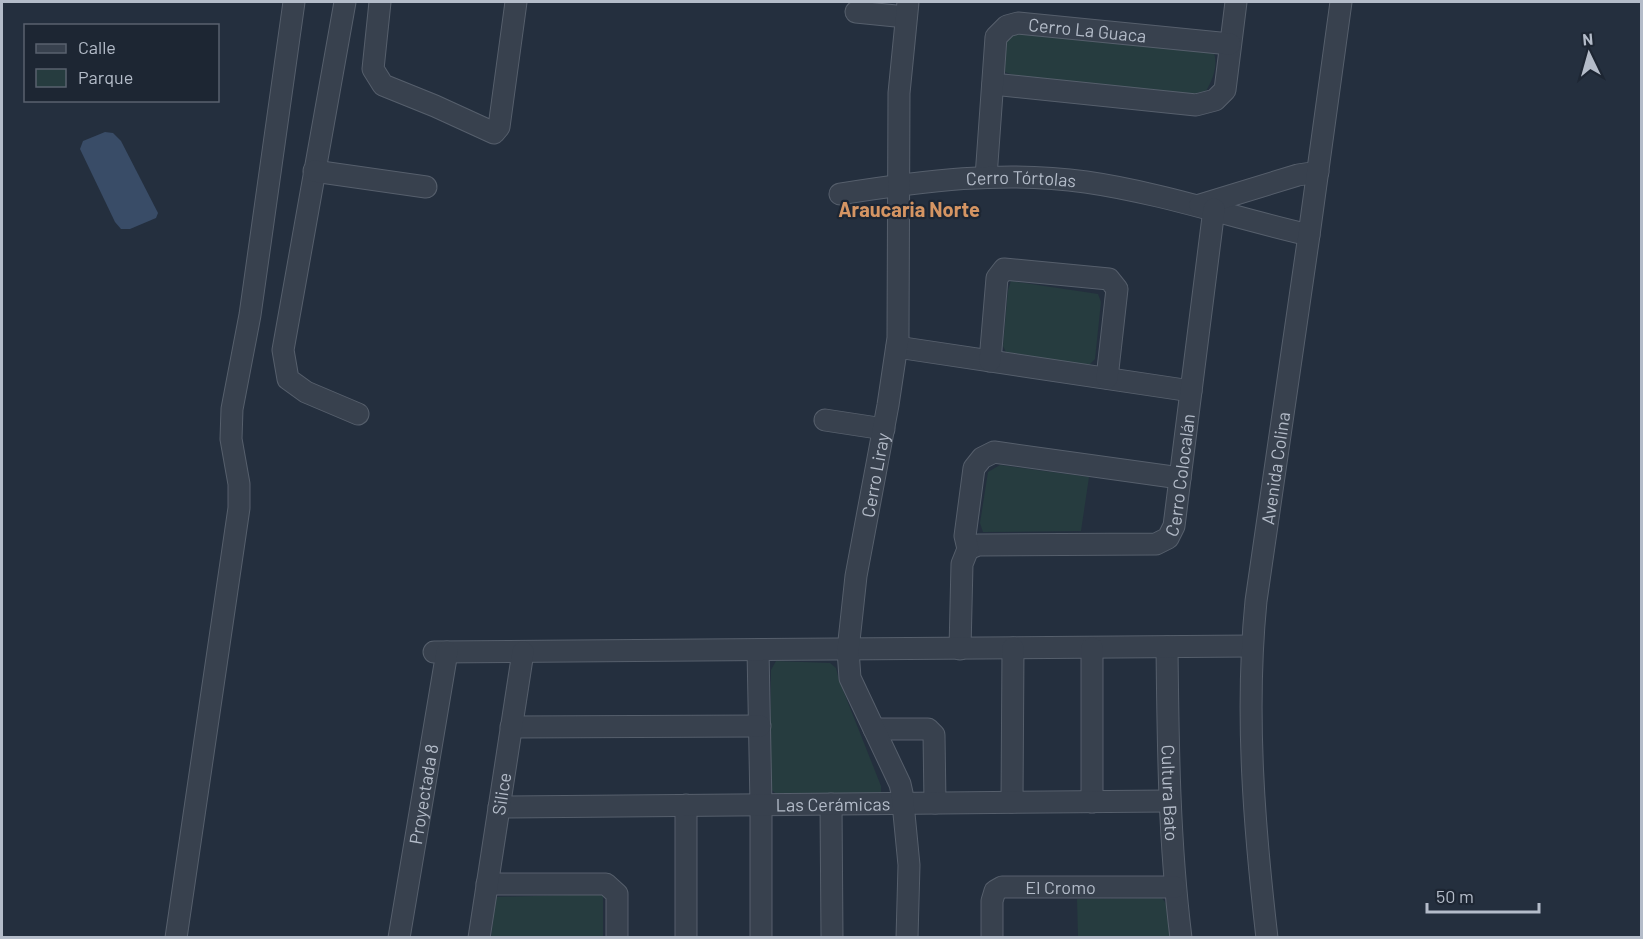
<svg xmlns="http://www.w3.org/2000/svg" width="1643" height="939" viewBox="0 0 1643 939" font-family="Barlow,sans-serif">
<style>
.green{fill:#263c3f}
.water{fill:#394c67}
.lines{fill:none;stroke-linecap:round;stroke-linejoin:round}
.minor-casing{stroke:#565f6c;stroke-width:23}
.minor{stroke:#38414e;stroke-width:21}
.labels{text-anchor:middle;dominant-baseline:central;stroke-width:4.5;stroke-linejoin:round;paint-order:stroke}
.street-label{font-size:18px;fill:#b4bcc9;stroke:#1d2633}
.neighbourhood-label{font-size:20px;font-weight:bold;fill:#d59563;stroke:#1d2633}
</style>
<rect width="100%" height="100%" fill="#242f3e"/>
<path class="green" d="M1015,33L1213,51C1219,63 1213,80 1206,91L1194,94L1013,75L1002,71L1003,43Z
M1011,281L1098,294L1101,302L1095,359L1089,365L1006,352L1003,346L1008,290Z
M1000,465L1089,477L1081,531L983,532L980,523L988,472Z
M776,661L830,663L836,668L839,680L881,786V793H775L770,788L771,670Z
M603,894V937L491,938L496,897Z
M1162,898L1167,905L1171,937H1078L1077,899Z"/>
<path class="water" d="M105,132L113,133L121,141L158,213L156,218L130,229H121L115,222L80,149L83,141Z"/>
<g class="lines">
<defs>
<g id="minor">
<path d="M345,2L283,350L288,379L306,392L358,414"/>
<path d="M380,2L373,69L383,85L435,106L494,133L499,127L516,2"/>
<path d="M856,12L906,17"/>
<path d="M993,84L1196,105L1215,100L1225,90L1236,2"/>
<path d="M314,171L426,187"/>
<path id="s1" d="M986,177L996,37L1007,26L1018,23L1230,44"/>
<path id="s2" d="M840,194C922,181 1004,170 1086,182C1162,193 1235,218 1309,235"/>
<path d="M1200,205L1298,175L1318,172"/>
<path d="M897,347L1191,391"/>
<path d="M990,361L997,278L1004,269L1109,279L1117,289L1107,378"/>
<path d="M825,420L884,429"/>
<path id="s3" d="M968,549L978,545L1156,544L1168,538L1174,526L1214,209"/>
<path id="s4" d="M1167,647C1168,744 1169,841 1181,938"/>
<path d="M960,649L962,564L968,549L965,536L974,468L982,458L994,452L1180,478"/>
<path d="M758,650L761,805V938"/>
<path d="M434,652L1252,646"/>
<path d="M511,727L760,726"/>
<path d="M874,729H928L934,735L935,803"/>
<path d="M1012,802L1013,648"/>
<path d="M1092,802V648"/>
<path d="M831,804L832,938"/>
<path d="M686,805V938"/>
<path id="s5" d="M499,807L1169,801"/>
<path d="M487,884H606L617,894V938"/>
<path d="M176,938L239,508V484L231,439L232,409L250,315L294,2"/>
<path id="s6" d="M399,938L447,652"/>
<path id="s7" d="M479,938L523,652"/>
<path id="s8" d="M907,938L909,865L902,793L900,784L850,678L848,650L856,576L888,405L898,338L899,93L908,2"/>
<path id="s9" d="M992,938V901L995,891L1002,887H1175"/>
<path id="s10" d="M1267,938C1254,826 1245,713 1256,601L1309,235L1341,2"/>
</g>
</defs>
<use href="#minor" class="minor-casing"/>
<use href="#minor" class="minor"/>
</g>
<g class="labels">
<g class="street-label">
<text stroke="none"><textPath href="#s1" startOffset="237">Cerro La Guaca</textPath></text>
<text stroke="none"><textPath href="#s2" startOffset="182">Cerro Tórtolas</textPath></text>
<text stroke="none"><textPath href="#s10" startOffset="472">Avenida Colina</textPath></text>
<text stroke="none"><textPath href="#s3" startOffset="267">Cerro Colocalán</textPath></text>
<text stroke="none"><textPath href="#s8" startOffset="477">Cerro Liray</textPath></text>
<text stroke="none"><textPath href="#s4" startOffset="146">Cultura Bato</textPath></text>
<text stroke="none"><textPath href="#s6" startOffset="146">Proyectada 8</textPath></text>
<text stroke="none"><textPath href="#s7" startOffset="146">Silice</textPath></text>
<text stroke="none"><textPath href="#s5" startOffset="334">Las Cerámicas</textPath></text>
<text stroke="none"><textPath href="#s9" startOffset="114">El Cromo</textPath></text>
</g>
<g class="neighbourhood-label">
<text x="909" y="209">Araucaria Norte</text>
</g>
</g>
<rect width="1643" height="939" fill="none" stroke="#b4bcc9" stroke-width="6"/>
<rect x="24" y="24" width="195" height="78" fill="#1d2633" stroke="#59626f" stroke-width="1.5"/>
<rect x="36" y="44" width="30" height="9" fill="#38414e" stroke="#59626f" stroke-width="1.5"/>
<text x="78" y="54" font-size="18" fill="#b4bcc9">Calle</text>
<rect x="36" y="69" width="30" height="18" fill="#263c3f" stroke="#59626f" stroke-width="1.5"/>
<text x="78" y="84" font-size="18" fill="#b4bcc9">Parque</text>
<g transform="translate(1589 54) rotate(355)" stroke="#1d2633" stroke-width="4.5" paint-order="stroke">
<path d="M0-4.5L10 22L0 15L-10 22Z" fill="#b4bcc9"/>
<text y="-9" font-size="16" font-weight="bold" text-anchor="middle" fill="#b4bcc9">N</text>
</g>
<path d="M1427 903v9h112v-9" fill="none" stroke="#b4bcc9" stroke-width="3"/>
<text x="1436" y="903" font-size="18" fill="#b4bcc9" stroke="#1d2633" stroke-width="4.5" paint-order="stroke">50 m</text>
</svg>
